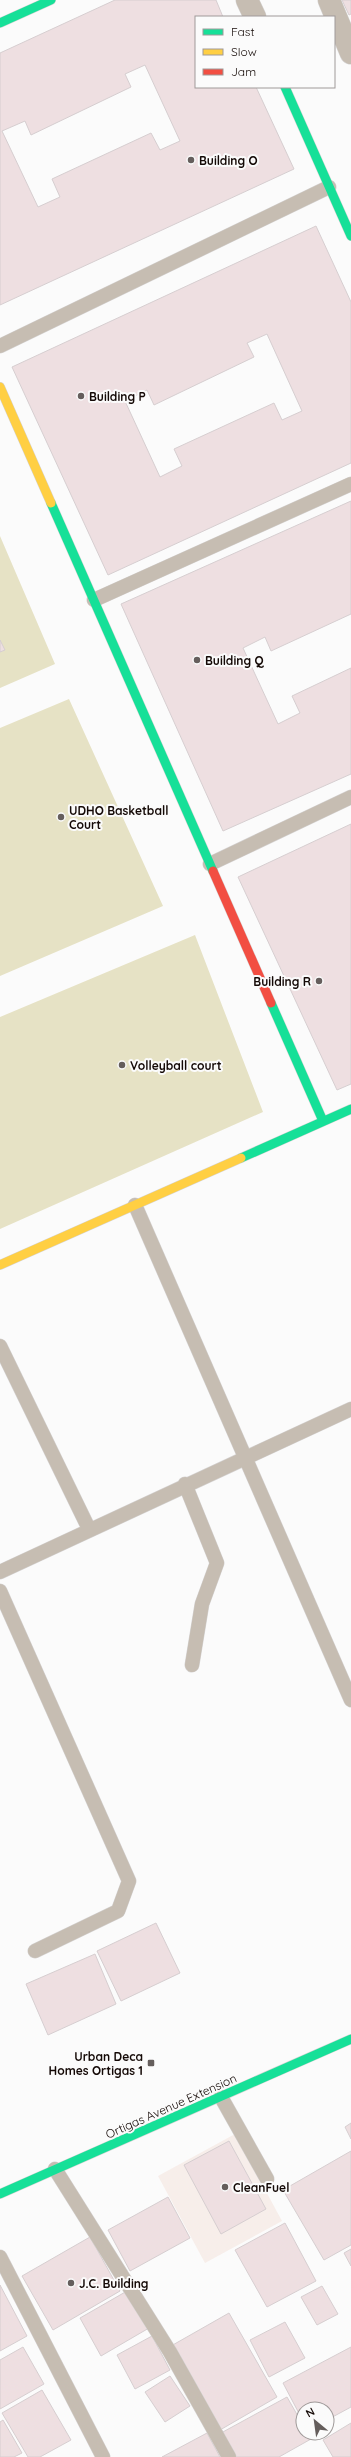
<svg xmlns="http://www.w3.org/2000/svg" width="351" height="2457" viewBox="0 0 351 2457" font-family="Quicksand,sans-serif">
<style>
.built{fill:#f7eeea}
.green{fill:#e6e2c5}
.building{fill:#eedfe1;stroke:#d6ced0;fill-rule:evenodd}
.lines{fill:none;stroke-linecap:round;stroke-linejoin:round}
.lane-casing{stroke:#d6d4d4;stroke-width:15}
.street-casing{stroke:#d6d4d4;stroke-width:23}
.fast-casing{stroke:#d6d4d4;stroke-width:10}
.slow-casing{stroke:#d6d4d4;stroke-width:10}
.jam-casing{stroke:#d6d4d4;stroke-width:10}
.lane{stroke:#c6bdb2;stroke-width:14}
.street{stroke:#c6bdb2;stroke-width:22}
.fast{stroke:#16e098;stroke-width:9}
.slow{stroke:#ffcf43;stroke-width:9}
.jam{stroke:#f24e42;stroke-width:9}
.poi-dot{fill:#655e5c;stroke:#fbfbfb;stroke-width:1.5}
.labels{text-anchor:middle;dominant-baseline:central;stroke-width:4;stroke-linejoin:round;paint-order:stroke}
.poi-label{font-size:12px;font-weight:bold;fill:#140906;stroke:#fbfbfb;text-anchor:start}
.street-label{font-size:12px;fill:#140906;stroke:#fbfbfb}
</style>
<rect width="100%" height="100%" fill="#fbfbfb"/>
<path class="built" d="M235,2134L282,2221L205,2263L158,2176Z"/>
<path class="green" d="M0,536L55,664L0,688Z
M69,699L163,906L0,976V728Z
M195,935L263,1112L0,1229V1017Z"/>
<path class="building" d="M115,0H216L223,17H196V87H256L294,169L0,305V53ZM145,65L180,141L160,150L151,133L52,179L60,197L38,207L2,131L25,121L31,135L131,87L125,74Z
M342,0H351V14L349,15Z
M316,226L351,302V463L108,575L12,367ZM267,334L302,411L282,420L274,403L174,449L182,466L160,477L125,401L147,390L154,405L254,357L247,343Z
M351,501V614L271,651L265,637L243,648L278,724L300,713L292,696L351,668V774L223,831L121,604Z
M0,640L5,650L0,652Z
M351,824V1084L337,1090L238,877Z
M156,1923L180,1973L121,2001L97,1951Z
M95,1954L116,2004L48,2035L26,1984Z
M351,2123V2139L345,2127Z
M229,2141L266,2209L221,2234L184,2165Z
M351,2151V2245L324,2260L283,2190Z
M168,2197L190,2238L130,2271L108,2230Z
M285,2223L316,2281L267,2307L235,2250Z
M90,2237L120,2291L53,2330L22,2276Z
M351,2249V2266L344,2253Z
M0,2285L27,2336L0,2351Z
M322,2286L338,2314L317,2325L301,2297Z
M127,2291L149,2328L101,2356L80,2318Z
M229,2313L277,2397L220,2430L171,2346Z
M285,2322L305,2358L269,2377L250,2340Z
M152,2336L170,2370L135,2389L117,2355Z
M23,2347L44,2384L0,2409V2360Z
M351,2347V2407L327,2420V2409H303V2421L283,2383Z
M170,2376L190,2406L165,2422L145,2392Z
M42,2390L71,2440L40,2457H28L2,2413Z
M287,2397L303,2425V2433H308L311,2439L279,2457H235L221,2433Z
M3,2420L22,2453L14,2457H0V2422Z
M351,2423V2457H333L323,2440Z
M207,2433L220,2457H162Z"/>
<g class="lines">
<defs>
<path id="lane" d="M0,346L329,187
M94,600L351,484
M210,864L351,797
M135,1205L351,1700
M0,1346L89,1529
M185,1484L217,1563L202,1604L192,1665
M0,1572L351,1409
M0,1591L129,1881L118,1911L35,1951
M221,2097L267,2179
M55,2169L170,2352L229,2457
M0,2257L103,2457"/>
<path id="street" d="M247,0L255,17
M329,0L351,53"/>
<path id="fast" d="M0,23L51,0
M285,87L351,236
M51,503L213,871
M271,1003L323,1121
M241,1158L351,1109
M0,2194L351,2039"/>
<path id="slow" d="M0,387L51,503
M0,1265L241,1158"/>
<path id="jam" d="M213,871L271,1003"/>
</defs>
<use href="#lane" class="lane-casing"/>
<use href="#street" class="street-casing"/>
<use href="#fast" class="fast-casing"/>
<use href="#slow" class="slow-casing"/>
<use href="#jam" class="jam-casing"/>
<use href="#lane" class="lane"/>
<use href="#street" class="street"/>
<use href="#fast" class="fast"/>
<use href="#slow" class="slow"/>
<use href="#jam" class="jam"/>
</g>
<g class="poi-dot">
<circle cx="191" cy="160" r="4"/>
<circle cx="81" cy="396" r="4"/>
<circle cx="197" cy="660" r="4"/>
<circle cx="61" cy="817" r="4"/>
<circle cx="319" cy="981" r="4"/>
<circle cx="122" cy="1065" r="4"/>
<rect x="147" y="2059" width="8" height="8" rx="2"/>
<circle cx="225" cy="2187" r="4"/>
<circle cx="71" cy="2283" r="4"/>
</g>
<g class="labels">
<g class="poi-label">
<text x="199" y="160">Building O</text>
<text x="89" y="396">Building P</text>
<text x="205" y="660">Building Q</text>
<text x="69" y="810">UDHO Basketball<tspan x="69" dy="14">Court</tspan></text>
<text x="311" y="981" text-anchor="end">Building R</text>
<text x="130" y="1065">Volleyball court</text>
<text x="143" y="2056" text-anchor="end">Urban Deca<tspan x="143" dy="14">Homes Ortigas 1</tspan></text>
<text x="233" y="2187">CleanFuel</text>
<text x="79" y="2283">J.C. Building</text>
</g>
<g class="street-label">
<text transform="translate(171 2106) rotate(-24)">Ortigas Avenue Extension</text>
</g>
</g>
<rect x="195" y="16" width="140" height="72" fill="#fbfbfb" stroke="#9f9a99"/>
<rect x="203" y="29" width="20" height="6" fill="#16e098" stroke="#9f9a99"/>
<text x="231" y="36" font-size="12" fill="#140906">Fast</text>
<rect x="203" y="49" width="20" height="6" fill="#ffcf43" stroke="#9f9a99"/>
<text x="231" y="56" font-size="12" fill="#140906">Slow</text>
<rect x="203" y="69" width="20" height="6" fill="#f24e42" stroke="#9f9a99"/>
<text x="231" y="76" font-size="12" fill="#140906">Jam</text>
<g transform="translate(315 2421) rotate(331)"><circle r="19" fill="#fbfbfb" stroke="#9f9a99"/>
<path d="M0-3L7 15L0 10L-7 15Z" fill="#655e5c"/>
<text y="-6" font-size="11" font-weight="bold" text-anchor="middle" fill="#140906">N</text>
</g>
</svg>
